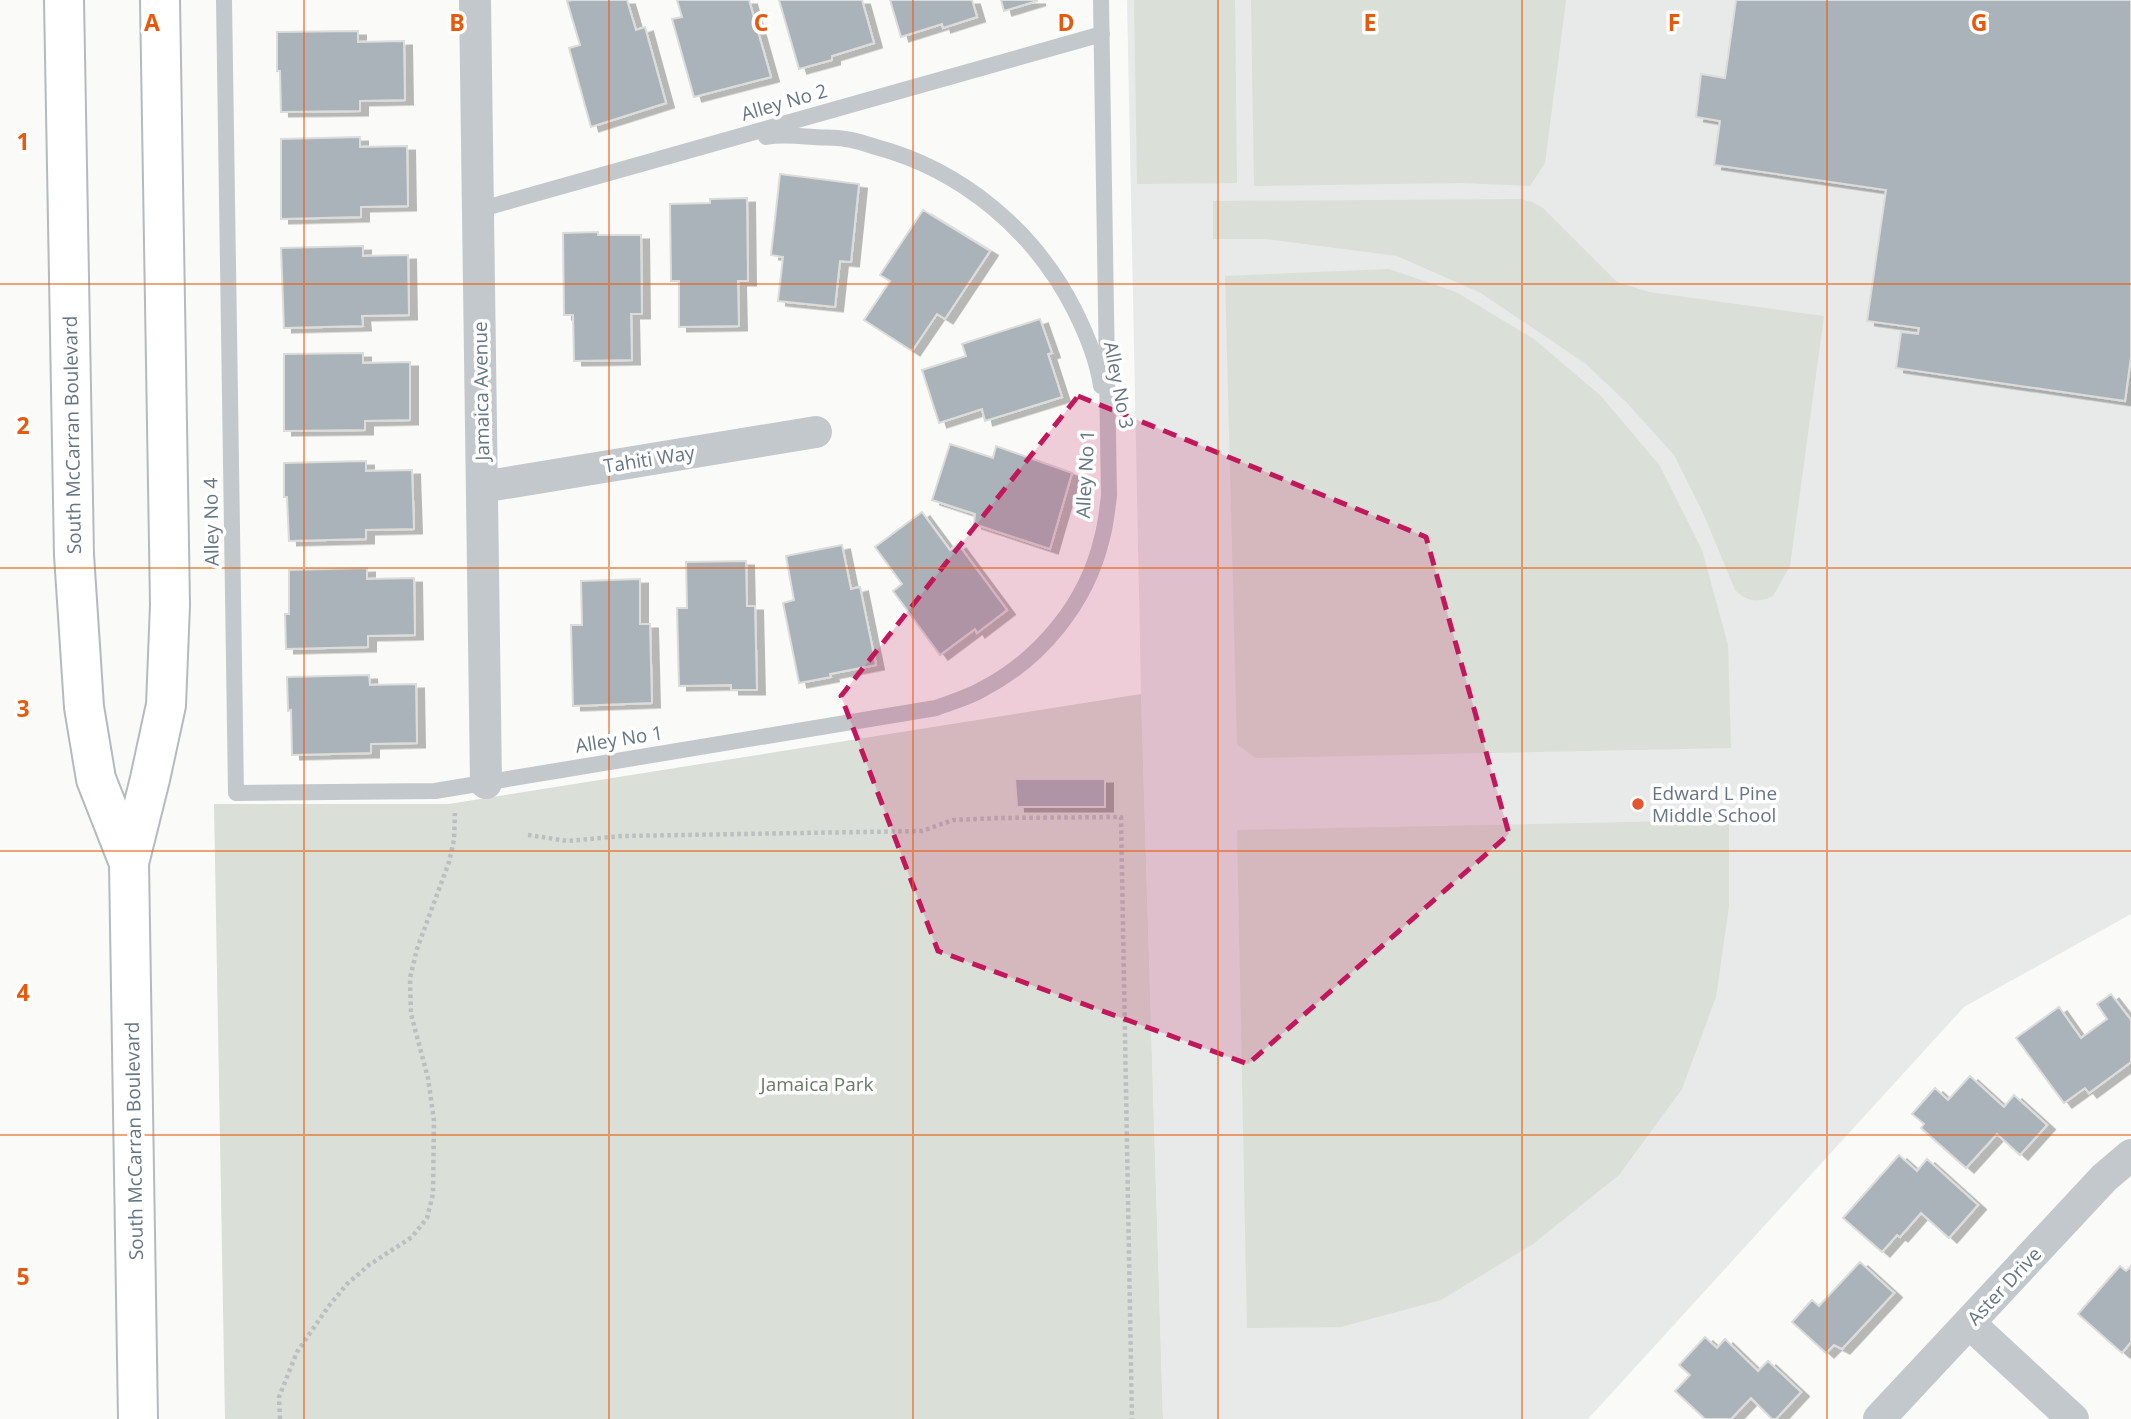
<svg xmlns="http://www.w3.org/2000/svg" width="2131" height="1419" viewBox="0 0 2131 1419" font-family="'Open Sans',sans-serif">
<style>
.built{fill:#e8e9e9}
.green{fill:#dadfd7}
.building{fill:#aab3b9;stroke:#dcdcda;stroke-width:2;filter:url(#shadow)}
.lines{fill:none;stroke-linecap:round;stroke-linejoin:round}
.primary-casing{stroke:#b5babe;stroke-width:42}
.path{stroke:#bbbfc2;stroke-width:4.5;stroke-dasharray:3.5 3.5;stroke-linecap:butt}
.service{stroke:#c3c8cc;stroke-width:16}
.minor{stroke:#c3c8cc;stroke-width:32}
.primary{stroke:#fff;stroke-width:38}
.marked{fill:#c2185b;fill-opacity:0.2;stroke:#c2185b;stroke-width:5;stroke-dasharray:14 9;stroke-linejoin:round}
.grid{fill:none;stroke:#e8590c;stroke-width:2;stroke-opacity:0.55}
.poi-dot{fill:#e4572e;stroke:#fff;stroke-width:2.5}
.labels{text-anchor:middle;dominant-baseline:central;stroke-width:7;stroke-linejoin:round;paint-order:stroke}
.street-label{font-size:19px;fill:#657683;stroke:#fff}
.poi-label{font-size:19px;fill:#657683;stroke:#fff;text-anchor:start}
.park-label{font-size:19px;fill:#687a64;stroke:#fff}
.grid-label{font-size:23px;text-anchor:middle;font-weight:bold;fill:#e8590c;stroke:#fff;stroke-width:7;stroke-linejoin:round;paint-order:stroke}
</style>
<defs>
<filter id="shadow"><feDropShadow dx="8" dy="4.5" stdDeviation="0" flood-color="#0004"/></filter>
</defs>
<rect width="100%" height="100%" fill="#fafaf8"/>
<path class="built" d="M1127,0H2131V914L1964,1007L1588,1419H1163L1141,694Z"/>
<path class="green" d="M1134,0H1235L1237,183L1137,184Z
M1251,0H1566L1545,163L1530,186L1461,183L1254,186Z
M1520,199L1532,202L1543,208L1617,282L1649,292L1824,316L1790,566L1773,596C1758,603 1747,602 1735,590L1704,515L1674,455L1627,403L1586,364L1481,293L1397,256L1267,239H1213V201Z
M1389,269L1456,292L1534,339L1601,396L1660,466L1702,550L1728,645L1731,748L1255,758L1237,744L1225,276Z
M1141,694L1163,1419H225L214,804H449Z
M1729,820V906L1716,997L1682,1089L1619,1175L1533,1244L1441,1300L1341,1327L1247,1328L1237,830Z"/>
<path class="building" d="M573,0H627L636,30L645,27L666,103L591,127L569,48L580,45L567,1Z
M677,0H749L771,77L694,97L672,19L682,17Z
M779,0H862L874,43L832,56V60L799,69Z
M890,0H972L977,17L943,28L942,24L901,37Z
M1001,0H1037V1L1004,11Z
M1736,0H2131V357L2125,401L1896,368L1901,332L1918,334L1919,328L1867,321L1886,190L1714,165L1720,121L1696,117L1701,74L1725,78Z
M358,31V42L404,41L405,100L360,101V111L281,112L280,71H277V32Z
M360,137V147L407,146L408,206L361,207V217L281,219V139Z
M780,174L859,184L851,262L840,261L835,307L778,301L783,257L771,255Z
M747,198L748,281H738L739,326L679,327V281H671L670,204L710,203V199Z
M923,210L990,251L945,319L937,314L912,351L864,320L890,281L880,275Z
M598,232V235H641L642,314H631L632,360L574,361L573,315H564L563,233Z
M363,246V256L408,255L409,315L362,316L363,326L284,328L281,248Z
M1040,319L1052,353L1048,354L1062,397L985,421L982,409L939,423L922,370L966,356L962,344Z
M363,353V363L410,362V420L365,421V430L284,431V354Z
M950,444L993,458L996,446L1072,473L1050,549L974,524L975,514L932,500Z
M366,461V471L412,470L414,529L366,530V539L289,541L287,497H284V463Z
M922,512L950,550L958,544L1007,610L977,633L975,629L940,655L893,591L902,584L875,547Z
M842,545L851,589L860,587L876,665L830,674L831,677L799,683L783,603L794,600L786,556Z
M746,561L747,606H755L757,690H731V685L679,686L677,608H687L686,562Z
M367,568V579L414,578L415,635L368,636V647L286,649L285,614H289V570Z
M640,579V624H650L652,703L573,706L571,625H582L581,581Z
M369,675L370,685L416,684L417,743L371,744V753L292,755L291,710L288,711L287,677Z
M1015,779H1105V807H1017Z
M2111,994L2131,1020V1062L2089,1093L2085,1088L2064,1103L2016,1038L2059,1007L2081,1038L2107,1019L2097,1004Z
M1970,1076L2004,1107L2014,1095L2047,1125L2020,1155L1997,1134L1966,1168L1921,1128L1924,1124L1912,1114L1935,1088L1948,1100Z
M1899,1155L1917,1171L1927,1159L1978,1205L1949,1238L1921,1213L1900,1237L1897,1235L1882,1252L1843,1218Z
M1860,1262L1894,1293L1842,1349L1834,1345L1826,1353L1792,1322L1812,1300L1819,1306Z
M2120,1266L2126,1271L2131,1266V1342L2122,1353L2078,1314Z
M1705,1337L1717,1348L1725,1339L1758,1371L1768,1361L1801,1392L1776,1419H1772L1751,1398L1731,1419H1705L1675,1391L1690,1375L1679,1365Z"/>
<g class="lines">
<defs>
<path id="primary" d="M64,0L74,555L84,707L96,779L129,863
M138,1419L129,863L150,779L166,705L170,605L160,0"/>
</defs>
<use href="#primary" class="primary-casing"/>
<path class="path" d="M528,835L568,841L622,836L922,831L953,820L1000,818L1121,817L1132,1419
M280,1419L279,1397L297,1352L328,1307L347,1284L369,1265L412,1237L427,1218L433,1194L434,1121L428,1078L411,1014L410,978L417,949L449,862L454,840L455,813"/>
<path class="service" d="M224,0L236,793L435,791L936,708C951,702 967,698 981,690C1040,660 1087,603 1102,538C1106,524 1107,510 1109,496L1101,0
M766,137C782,134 798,136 814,137C824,138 835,137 845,139C856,140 866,144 876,147C962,170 1035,231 1075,311C1087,335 1097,359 1101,386
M478,210L1102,34"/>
<path class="minor" d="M475,0L486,783
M482,487L816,432
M1969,1323L2073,1419
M1879,1419L2104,1178L2131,1155"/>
<use href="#primary" class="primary"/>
</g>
<path class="marked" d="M1078,396L1426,537L1509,834L1248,1064L938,951L841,696Z"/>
<path class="grid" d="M304,0V1419M609,0V1419M913,0V1419M1218,0V1419M1522,0V1419M1827,0V1419M0,284H2131M0,568H2131M0,851H2131M0,1135H2131"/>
<circle class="poi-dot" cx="1638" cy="804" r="7"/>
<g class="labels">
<g class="street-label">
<text transform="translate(784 102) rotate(-16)">Alley No 2</text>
<text transform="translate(1119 385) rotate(79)">Alley No 3</text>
<text transform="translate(481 391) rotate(-91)">Jamaica Avenue</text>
<text transform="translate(72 435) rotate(-91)">South McCarran Boulevard</text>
<text transform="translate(649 459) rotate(-9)">Tahiti Way</text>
<text transform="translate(1085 474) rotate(-87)">Alley No 1</text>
<text transform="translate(211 522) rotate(-91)">Alley No 4</text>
<text transform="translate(619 739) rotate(-9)">Alley No 1</text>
<text transform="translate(134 1141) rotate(-91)">South McCarran Boulevard</text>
<text transform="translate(2004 1286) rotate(-47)">Aster Drive</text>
</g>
<g class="poi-label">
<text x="1652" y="793">Edward L Pine<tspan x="1652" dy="22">Middle School</tspan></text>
</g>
<g class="park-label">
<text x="817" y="1084">Jamaica Park</text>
</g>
</g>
<g class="grid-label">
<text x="152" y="31">A</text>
<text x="457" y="31">B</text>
<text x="761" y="31">C</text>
<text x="1066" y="31">D</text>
<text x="1370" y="31">E</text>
<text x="1674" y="31">F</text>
<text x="1979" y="31">G</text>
<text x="23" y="150">1</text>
<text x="23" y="434">2</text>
<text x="23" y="717">3</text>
<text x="23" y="1001">4</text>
<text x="23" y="1285">5</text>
</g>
</svg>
